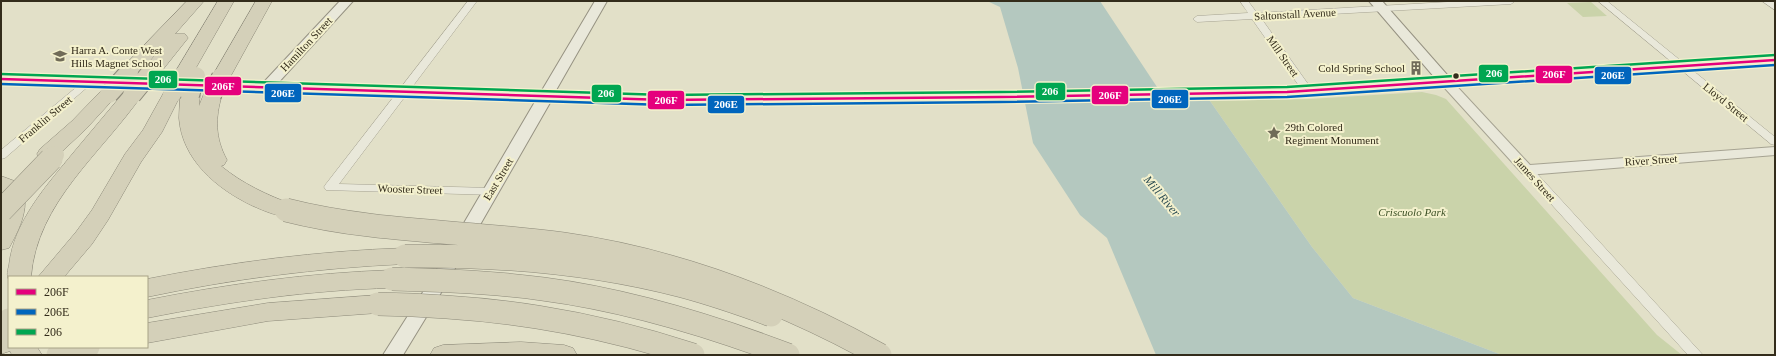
<svg xmlns="http://www.w3.org/2000/svg" width="1776" height="356" viewBox="0 0 1776 356" font-family="'Times New Roman',serif">
<style>
.green{fill:#cad3aa}
.water{fill:#b4c8bf}
.pier{fill:#e2e0c8}
.lines{fill:none;stroke-linecap:round;stroke-linejoin:round}
.minor-casing{stroke:#a6a392;stroke-width:1}
.tertiary-casing{stroke:#a6a392;stroke-width:2}
.secondary-casing{stroke:#969282;stroke-width:2}
.motorway-casing{stroke:#8c8979;stroke-width:1}
.minor{fill:#e9e8da;fill-rule:evenodd}
.tertiary{fill:#e9e8da;fill-rule:evenodd}
.secondary{fill:#e9e8da;fill-rule:evenodd}
.motorway{fill:#d4d0b9;fill-rule:evenodd}
.motorway-bridge-far1-casing{stroke:#8c8979;stroke-width:20;stroke-linecap:butt}
.motorway-bridge-casing{stroke:#8c8979;stroke-width:24;stroke-linecap:butt}
.motorway-bridge-far1{stroke:#d4d0b9;stroke-width:18}
.motorway-bridge{stroke:#d4d0b9;stroke-width:23}
.bus-1-casing{stroke:#f4f1cd;stroke-width:5}
.bus-2-casing{stroke:#f4f1cd;stroke-width:5}
.bus-3-casing{stroke:#f4f1cd;stroke-width:5}
.bus-1{stroke:#e5007d;stroke-width:2.5}
.bus-2{stroke:#0065bd;stroke-width:2.5}
.bus-3{stroke:#00a651;stroke-width:2.5}
.bus-dot{fill:#332c1b;stroke:#f4f1cd;stroke-width:1.5}
.labels{text-anchor:middle;dominant-baseline:central;stroke-width:4;stroke-linejoin:round;paint-order:stroke}
.street-label{font-size:11px;fill:#332c1b;stroke:#f4f1cd}
.poi-label{font-size:11px;fill:#332c1b;stroke:#f4f1cd;text-anchor:start}
.park-label{font-size:11px;font-style:italic;fill:#3a4f23;stroke:#f4f1cd}
.water-label{font-size:12px;font-style:italic;fill:#2b4c53;stroke:#f4f1cd}
.line-badge{stroke:#f4f1cd;stroke-width:1.5}
.badge-label{font-size:11px;text-anchor:middle;font-weight:bold;fill:#fff}
</style>
<rect width="100%" height="100%" fill="#e2e0c8"/>
<path class="green" d="M1591,2L1607,16L1583,17L1567,3Z
M1422,92L1436,95L1446,99L1657,335L1682,355H1502L1353,298L1312,247L1210,101L1310,99Z"/>
<path class="water" d="M987,1H1100L1157,87L1210,101L1312,247L1353,298L1502,355H1156L1107,238L1080,215L1033,143L1018,68L1000,7Z"/>
<path class="pier" d="M1166,88L1210,99L1023,102L1020,89Z"/>
<g class="lines">
<defs>
<path id="minor" d="M468,1H477L339,184L491,188L495,189L497,192L495,195L326,190L324,187L326,184Z
M1240,1H1248L1257,13L1465,1H1515L1511,4L1261,18L1313,91L1308,94L1304,93L1252,19L1197,22L1193,19L1197,16L1248,13Z
M1598,1H1607L1775,137V145L1771,144Z
M1762,1H1772L1775,3V10Z
M88,79L93,82L91,84L5,158L1,159V150L85,80Z
M1527,166L1531,167L1703,355H1688L1523,173L1522,170L1523,167Z"/>
<path id="tertiary" d="M1446,78L1450,79L1530,165L1775,147V155L1527,175L1522,173L1442,85L1440,82L1442,79Z"/>
<path id="secondary" d="M340,1H353L278,83L541,92L595,1H607L555,92L665,96L1000,93L1287,88L1435,78L1369,1H1382L1449,77L1775,56V64L1287,96L665,104L551,101L442,291L403,355H383L430,281L536,100L1,83V75L263,83Z"/>
<path id="motorway" d="M187,1H204L175,34H185L188,38L157,77L150,79L143,77L141,73L158,51C148,62 139,80 122,76L120,72L122,68Z
M218,1H234L189,80L182,82L175,80L173,76Z
M256,1H272L228,81L221,83L214,81L212,77Z
M109,88L116,90L118,94L86,129L54,159L47,161L40,159L37,154L40,149L72,121L102,90Z
M172,88L179,90L181,94L183,91L190,89L197,91L200,95L199,106L205,91L212,89L219,91L222,95C215,118 215,138 227,160L224,165L221,166C243,184 267,195 294,205L297,210L294,215C281,219 265,211 253,206C217,189 182,160 179,118C179,111 180,103 180,96L162,132L141,162L108,220L92,244L64,277H38L76,232L92,210L125,154L143,130L163,94L165,90Z
M132,89L139,91L142,95C101,154 37,202 31,277H9V280C6,275 8,270 9,265C14,221 47,185 74,152C91,132 108,111 125,91Z
M1,176L20,183C32,204 20,228 9,248L1,250V216L4,201V194L1,191Z
M405,248L413,250L416,256L413,262L405,264C318,268 232,279 147,297V279C232,262 318,251 405,248Z
M392,270L400,273L404,279L400,285L392,288C309,290 228,302 147,318V300C228,284 309,273 392,270Z
M378,295L386,297L390,304L386,311L378,313L268,321L147,343V323L268,303Z
M9,326V347H37L42,355H12L10,351L1,354V329Z
M521,342L564,345L573,348L577,355H430L434,348L443,345Z"/>
</defs>
<use href="#minor" class="minor-casing"/>
<use href="#tertiary" class="tertiary-casing"/>
<use href="#secondary" class="secondary-casing"/>
<use href="#motorway" class="motorway-casing"/>
<use href="#minor" class="minor"/>
<use href="#tertiary" class="tertiary"/>
<use href="#secondary" class="secondary"/>
<use href="#motorway" class="motorway"/>
<defs>
<path id="motorway-bridge-far1" d="M109,94L129,72
M172,94L182,76
M132,95L150,73
M190,95L196,76
M212,95L221,77
M50,160L55,155"/>
<path id="motorway-bridge" d="M286,210C376,233 471,231 563,244C676,260 781,300 880,355
M1,211L51,159
M405,256C499,255 591,262 682,286C712,294 741,304 771,315
M392,279C443,280 493,282 543,289C627,300 709,325 788,355
M378,304C490,306 587,320 693,355
M1,328L9,320
M58,355L88,347"/>
</defs>
<use href="#motorway-bridge-far1" class="motorway-bridge-far1-casing"/>
<use href="#motorway-bridge" class="motorway-bridge-casing"/>
<use href="#motorway-bridge-far1" class="motorway-bridge-far1"/>
<use href="#motorway-bridge" class="motorway-bridge"/>
<defs>
<path id="bus-1" d="M1,79L665,100L1000,97L1287,92L1775,60"/>
<path id="bus-2" d="M1,84L665,105L1000,102L1287,97L1775,65"/>
<path id="bus-3" d="M1,74L665,95L1000,92L1287,87L1775,55"/>
</defs>
<use href="#bus-1" class="bus-1-casing"/>
<use href="#bus-2" class="bus-2-casing"/>
<use href="#bus-3" class="bus-3-casing"/>
<use href="#bus-1" class="bus-1"/>
<use href="#bus-2" class="bus-2"/>
<use href="#bus-3" class="bus-3"/>
</g>
<defs>
<symbol id="school-bare" viewBox="-9 -9 18 18"><path d="M0-5L7-2L0 1L-7-2ZM-4 1L0 2.5L4 1V4Q0 6-4 4Z" fill="#706b58" stroke="#f4f1cd" stroke-width="2.5" paint-order="stroke"/></symbol>
<symbol id="building-bare" viewBox="-9 -9 18 18"><path d="M-4-6H4V6H1V3H-1V6H-4ZM-2.5-4.3h1.7v1.8h-1.7ZM.8-4.3h1.7v1.8H.8ZM-2.5-1h1.7V.8h-1.7ZM.8-1h1.7V.8H.8Z" fill="#706b58" stroke="#f4f1cd" stroke-width="2.5" paint-order="stroke"/></symbol>
<symbol id="sight-bare" viewBox="-9 -9 18 18"><path d="M0-6L1.8-2.2L6-1.7L2.9 1.2L3.7 5.4L0 3.3L-3.7 5.4L-2.9 1.2L-6-1.7L-1.8-2.2Z" fill="#706b58" stroke="#f4f1cd" stroke-width="2.5" paint-order="stroke"/></symbol>
</defs>
<g fill-rule="evenodd">
<use href="#school-bare" x="50" y="46" width="20" height="20"/>
<use href="#building-bare" x="1406" y="58" width="20" height="20"/>
<use href="#sight-bare" x="1264" y="123" width="20" height="20"/>
</g>
<circle class="bus-dot" cx="1456" cy="76" r="3.5"/>
<g class="labels">
<g class="street-label">
<text transform="translate(1295 14) rotate(-3)">Saltonstall Avenue</text>
<text transform="translate(306 44) rotate(-47)">Hamilton Street</text>
<text transform="translate(1283 56) rotate(55)">Mill Street</text>
<text transform="translate(1726 102) rotate(39)">Lloyd Street</text>
<text transform="translate(45 119) rotate(-40)">Franklin Street</text>
<text transform="translate(1651 160) rotate(-4)">River Street</text>
<text transform="translate(498 179) rotate(-59)">East Street</text>
<text transform="translate(1535 179) rotate(48)">James Street</text>
<text transform="translate(410 189) rotate(2)">Wooster Street</text>
</g>
<g class="poi-label">
<text x="71" y="50">Harra A. Conte West<tspan x="71" dy="13">Hills Magnet School</tspan></text>
<text x="1405" y="68" text-anchor="end">Cold Spring School</text>
<text x="1285" y="127">29th Colored<tspan x="1285" dy="13">Regiment Monument</tspan></text>
</g>
<g class="park-label">
<text x="1412" y="212">Criscuolo Park</text>
</g>
<g class="water-label">
<text transform="translate(1162 196) rotate(50)">Mill River</text>
</g>
</g>
<g class="line-badge">
<rect x="1478" y="64" width="31" height="19" rx="4" fill="#00a651"/>
<rect x="1535" y="65" width="38" height="19" rx="4" fill="#e5007d"/>
<rect x="1594" y="66" width="38" height="19" rx="4" fill="#0065bd"/>
<rect x="148" y="70" width="30" height="19" rx="4" fill="#00a651"/>
<rect x="204" y="76" width="38" height="20" rx="4" fill="#e5007d"/>
<rect x="1035" y="82" width="31" height="19" rx="4" fill="#00a651"/>
<rect x="264" y="83" width="38" height="20" rx="4" fill="#0065bd"/>
<rect x="591" y="84" width="31" height="19" rx="4" fill="#00a651"/>
<rect x="1091" y="85" width="38" height="20" rx="4" fill="#e5007d"/>
<rect x="1151" y="89" width="38" height="20" rx="4" fill="#0065bd"/>
<rect x="647" y="90" width="38" height="20" rx="4" fill="#e5007d"/>
<rect x="707" y="95" width="38" height="19" rx="4" fill="#0065bd"/>
</g>
<g class="badge-label">
<text x="1494" y="77">206</text>
<text x="1554" y="78">206F</text>
<text x="1613" y="79">206E</text>
<text x="163" y="83">206</text>
<text x="223" y="90">206F</text>
<text x="1050" y="95">206</text>
<text x="283" y="97">206E</text>
<text x="606" y="97">206</text>
<text x="1110" y="99">206F</text>
<text x="1170" y="103">206E</text>
<text x="666" y="104">206F</text>
<text x="726" y="108">206E</text>
</g>
<rect width="1776" height="356" fill="none" stroke="#332c1b" stroke-width="4"/>
<rect x="8" y="276" width="140" height="72" fill="#f4f1cd" stroke="#a7a286"/>
<rect x="16" y="289" width="20" height="6" fill="#e5007d" stroke="#a7a286"/>
<text x="44" y="296" font-size="12" fill="#332c1b">206F</text>
<rect x="16" y="309" width="20" height="6" fill="#0065bd" stroke="#a7a286"/>
<text x="44" y="316" font-size="12" fill="#332c1b">206E</text>
<rect x="16" y="329" width="20" height="6" fill="#00a651" stroke="#a7a286"/>
<text x="44" y="336" font-size="12" fill="#332c1b">206</text>
</svg>
